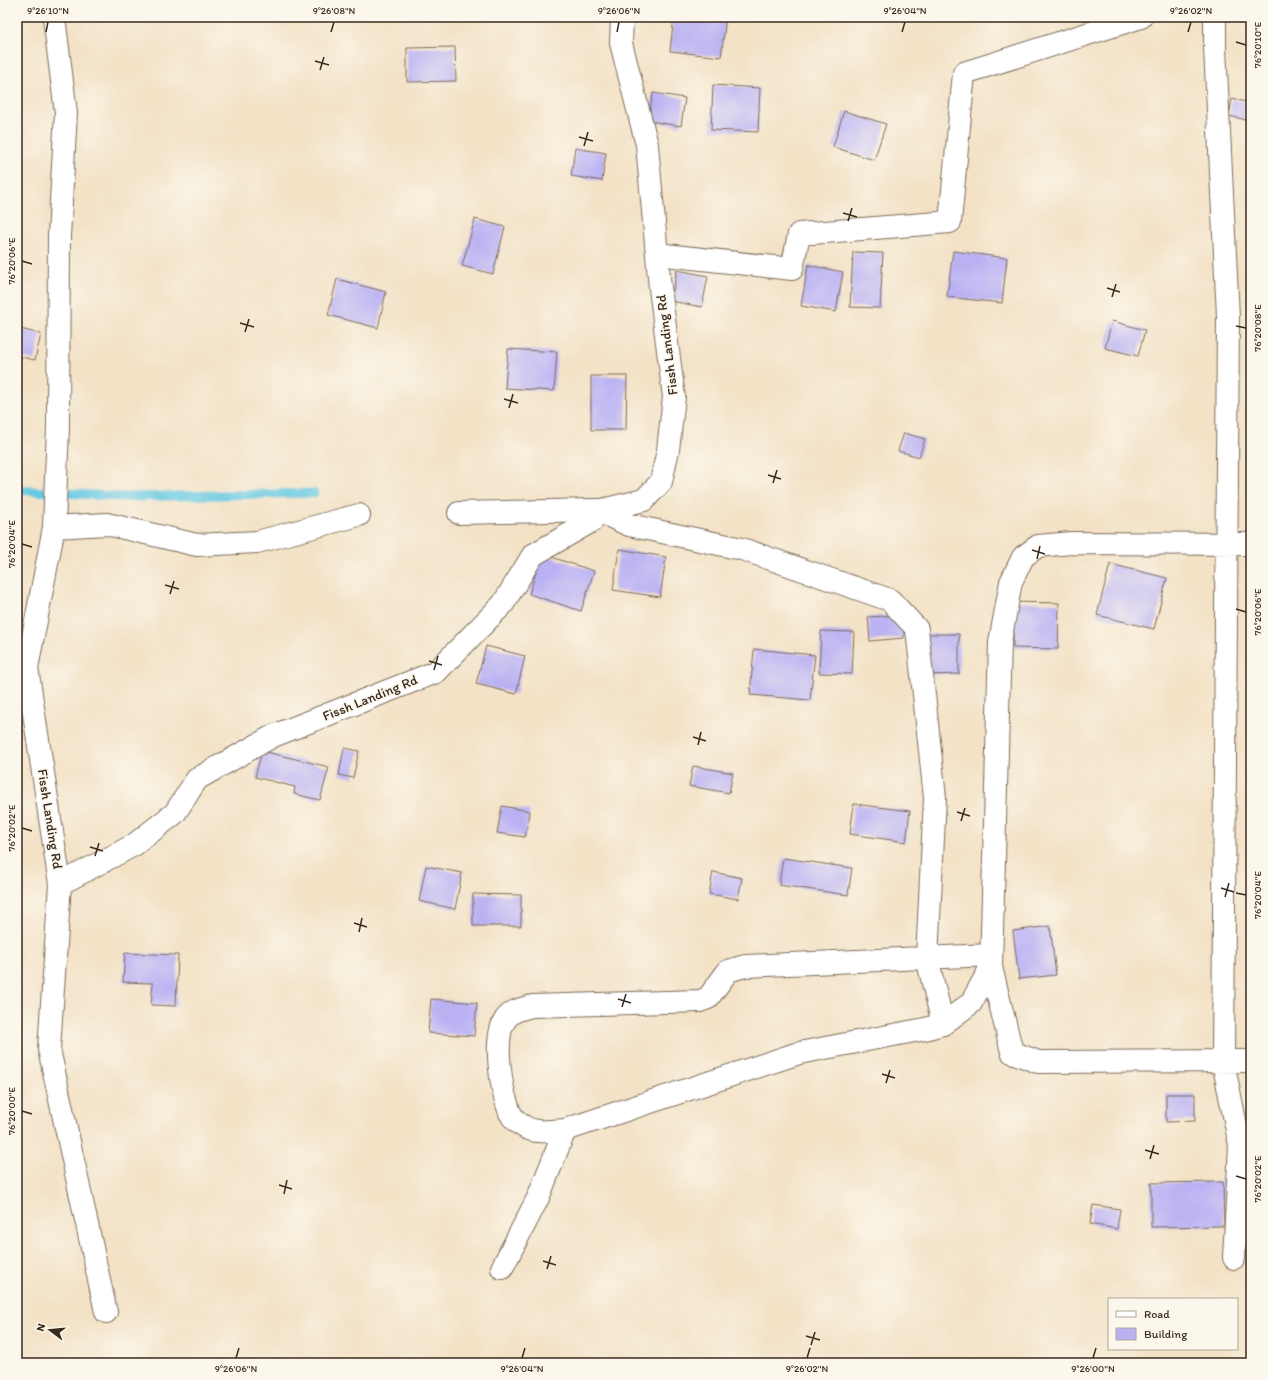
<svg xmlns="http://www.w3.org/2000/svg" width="1268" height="1380" viewBox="0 0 1268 1380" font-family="Itim,sans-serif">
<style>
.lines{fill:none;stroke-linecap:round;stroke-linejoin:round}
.stream{stroke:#64c7e2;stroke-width:9}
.building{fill:#bab1f3}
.minor-casing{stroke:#7b6a59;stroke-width:24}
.minor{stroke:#fff;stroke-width:22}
.ticks{fill:none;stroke:#3b2a1e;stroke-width:1.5}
.labels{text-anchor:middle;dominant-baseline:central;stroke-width:3.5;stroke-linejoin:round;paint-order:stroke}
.street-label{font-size:14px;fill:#3b2a1e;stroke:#fbf7ec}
.neatline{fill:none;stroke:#3b2a1e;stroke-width:1.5}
.ticks-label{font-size:10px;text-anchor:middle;fill:#3b2a1e}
</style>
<rect width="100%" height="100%" fill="#fbf7ec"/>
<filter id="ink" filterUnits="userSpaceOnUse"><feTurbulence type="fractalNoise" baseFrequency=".025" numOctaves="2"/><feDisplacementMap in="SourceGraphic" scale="8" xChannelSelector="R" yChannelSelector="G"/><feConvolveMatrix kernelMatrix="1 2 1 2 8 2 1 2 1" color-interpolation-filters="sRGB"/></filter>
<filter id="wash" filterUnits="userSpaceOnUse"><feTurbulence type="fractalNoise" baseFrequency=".012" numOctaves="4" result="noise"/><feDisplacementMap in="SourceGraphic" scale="16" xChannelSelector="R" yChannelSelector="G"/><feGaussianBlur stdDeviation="0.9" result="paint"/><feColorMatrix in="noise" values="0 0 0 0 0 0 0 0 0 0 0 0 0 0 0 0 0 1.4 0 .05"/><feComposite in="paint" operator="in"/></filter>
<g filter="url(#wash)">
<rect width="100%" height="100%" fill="#f3e2c6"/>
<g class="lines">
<path class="stream" d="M17,490L125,497L314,493"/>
</g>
<g id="blocks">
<path class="building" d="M674,17H726L721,57L670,51Z
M455,47L456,81L407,82V48Z
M1250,80H1251V95L1247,94Z
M713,85L760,88L758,132L711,130Z
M653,93L685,98L681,126L648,121Z
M1232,99L1251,103V121L1229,116Z
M844,111L886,124L874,160L833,147Z
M575,148L606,153L602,181L571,176Z
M475,219L505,227L493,274L462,266Z
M953,251L1007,258L1002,303L947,297Z
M853,252L883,253L880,308L850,307Z
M808,265L843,272L836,312L801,306Z
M677,270L708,276L702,307L671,301Z
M337,279L386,292L378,328L328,315Z
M1112,321L1145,330L1138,356L1105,348Z
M20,329L41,334L35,360L17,356V339Z
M508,349L557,352L554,391L505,388Z
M591,376H627L626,430H591Z
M904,433L925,439L919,457L898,451Z
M619,549L666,557L660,597L613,590Z
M542,554L594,571L581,611L529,594Z
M1110,564L1167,578L1154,629L1097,615Z
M1013,602L1059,603L1058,649L1013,648Z
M903,615L904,638L870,641L868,617Z
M821,631L854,632L852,674L819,673Z
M927,634H959V674L927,675Z
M486,646L525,656L516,694L476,684Z
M754,649L815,655L810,700L750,695Z
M344,748L359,751L353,778L339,775Z
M262,751L329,767L320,800L294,794L295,787L255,777Z
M693,766L733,773L729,793L689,786Z
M854,804L910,811L906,842L850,834Z
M502,806L530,811L525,837L497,833Z
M783,858L852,868L848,895L779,885Z
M426,866L462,873L455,909L419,901Z
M713,872L742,878L738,899L709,894Z
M473,894L521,895V926H473Z
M1050,926L1056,975L1019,979L1013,931Z
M125,953L178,955L176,1006L151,1005L153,983L123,982Z
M431,999L477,1003L474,1036L428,1033Z
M1166,1094H1195V1121L1166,1122Z
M1223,1182L1224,1226L1151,1227V1183Z
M1093,1205L1120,1209L1117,1229L1090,1224Z"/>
</g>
</g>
<g filter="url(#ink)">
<use href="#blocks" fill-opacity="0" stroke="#7b6a59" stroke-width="1"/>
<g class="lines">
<defs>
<path id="minor" d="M54,17L66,113L59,236L58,427L54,527L27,668L60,884L134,845L175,813L197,779L273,736L436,672L503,604L533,555L592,521L596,510H602L644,500L661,482L668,450L674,397L660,288L647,145L621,43L622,17
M1215,17V48L1228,317L1223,1062L1240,1145L1234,1258
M657,254L792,269L799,234L950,222L964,73L1141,17
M459,513L596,510L629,525L742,549L890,600L917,629L935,798L927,958L943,1024
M54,527L107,524L197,545L257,542L359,515
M60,884L49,1049L106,1312
M990,955L745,966L728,971L708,998L700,1001L532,1006C521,1009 512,1010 505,1020C493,1038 501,1087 508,1107C510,1115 516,1122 523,1126C535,1134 551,1131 565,1130L799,1053L925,1029L943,1024L971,1003L991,967L1000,642L1011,582L1023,557L1038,546L1071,543L1251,544
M991,967L1012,1052L1038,1062L1251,1061
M502,1268L538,1198L565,1130"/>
</defs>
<use href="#minor" class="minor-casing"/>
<use href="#minor" class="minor"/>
</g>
</g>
<path class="ticks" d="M46,32L48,22M331,32L334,22M617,32L619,22M902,32L905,22M1188,32L1191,22M1236,42L1246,45M315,61L329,65M320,70L324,57M579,137L593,141M584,146L588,132M843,213L857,217M848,221L852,208M22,261L32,264M1107,288L1120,292M1112,297L1116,284M240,323L254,327M1236,326L1246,328M245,332L249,319M504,399L518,403M509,408L513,394M768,475L781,479M773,483L777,470M22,544L32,547M1032,550L1045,554M1037,559L1040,546M165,585L179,589M170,594L174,581M1236,609L1246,612M429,661L442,665M434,670L438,656M693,737L706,741M698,745L701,732M957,812L970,816M961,821L965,808M22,828L32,831M90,847L103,851M95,856L99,843M1221,888L1234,892M1236,893L1246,895M1225,897L1229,883M354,923L367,927M359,932L362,918M618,999L631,1003M622,1007L626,994M882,1074L895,1078M886,1083L890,1070M22,1111L32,1114M1145,1150L1159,1154M1150,1159L1154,1145M1236,1176L1246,1179M279,1185L292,1189M284,1194L287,1180M543,1261L556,1265M547,1269L551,1256M806,1336L820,1340M811,1345L815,1332M236,1358L239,1348M522,1358L525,1348M807,1358L810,1348M1093,1358L1096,1348"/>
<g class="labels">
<g class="street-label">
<text transform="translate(667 345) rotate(-97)">Fissh Landing Rd</text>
<text transform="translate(370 698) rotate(-22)">Fissh Landing Rd</text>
<text transform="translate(50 819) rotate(81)">Fissh Landing Rd</text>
</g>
</g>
<rect width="1268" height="1380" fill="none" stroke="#fbf7ec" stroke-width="44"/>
<rect x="1108" y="1298" width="130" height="52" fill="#fbf7ec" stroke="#aea59a"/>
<rect x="1116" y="1311" width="20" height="6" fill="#ffffff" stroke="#aea59a"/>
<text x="1144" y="1318" font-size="12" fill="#3b2a1e">Road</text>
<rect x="1116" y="1328" width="20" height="12" fill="#bab1f3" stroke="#aea59a"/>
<text x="1144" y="1338" font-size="12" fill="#3b2a1e">Building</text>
<g transform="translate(50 1330) rotate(286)" stroke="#fbf7ec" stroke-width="3" paint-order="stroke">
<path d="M0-3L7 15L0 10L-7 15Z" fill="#3b2a1e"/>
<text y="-6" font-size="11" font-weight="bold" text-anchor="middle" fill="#3b2a1e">N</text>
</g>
<rect x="22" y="22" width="1224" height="1336" class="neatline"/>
<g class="ticks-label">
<text x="48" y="14">9°26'10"N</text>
<text x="334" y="14">9°26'08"N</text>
<text x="619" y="14">9°26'06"N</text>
<text x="905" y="14">9°26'04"N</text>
<text x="1191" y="14">9°26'02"N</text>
<text transform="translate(1257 45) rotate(-90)" y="4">76°20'10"E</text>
<text transform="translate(11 261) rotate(-90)" y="4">76°20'06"E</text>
<text transform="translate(1257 328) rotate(-90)" y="4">76°20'08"E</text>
<text transform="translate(11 544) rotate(-90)" y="4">76°20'04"E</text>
<text transform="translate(1257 612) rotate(-90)" y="4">76°20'06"E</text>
<text transform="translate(11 828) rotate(-90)" y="4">76°20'02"E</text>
<text transform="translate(1257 895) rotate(-90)" y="4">76°20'04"E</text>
<text transform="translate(11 1111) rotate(-90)" y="4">76°20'00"E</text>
<text transform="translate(1257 1179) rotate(-90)" y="4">76°20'02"E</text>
<text x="236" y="1372">9°26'06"N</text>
<text x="522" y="1372">9°26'04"N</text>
<text x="807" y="1372">9°26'02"N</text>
<text x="1093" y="1372">9°26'00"N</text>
</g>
</svg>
